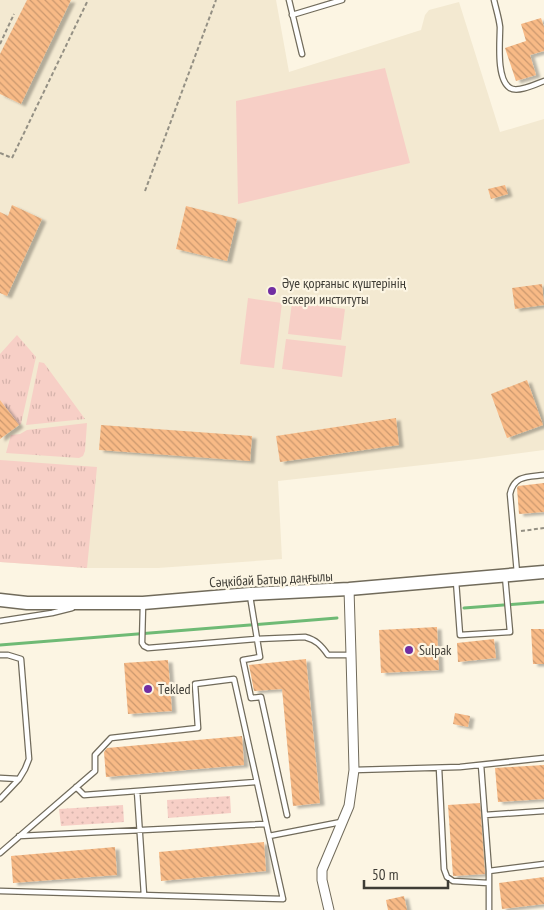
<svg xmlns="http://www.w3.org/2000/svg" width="544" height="910" viewBox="0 0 544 910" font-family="'PT Sans Narrow',sans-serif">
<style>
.built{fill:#f3e9d1}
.grass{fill:url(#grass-tufts)}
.park{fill:url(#park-dots)}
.pitch{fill:#f7cfc6}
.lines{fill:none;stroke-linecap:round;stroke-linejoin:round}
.stream{stroke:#6fba75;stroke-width:3}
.building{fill:url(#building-back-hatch);filter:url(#shadow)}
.service-casing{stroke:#716b5b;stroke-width:7}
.minor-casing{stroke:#716b5b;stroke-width:11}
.secondary-casing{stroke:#716b5b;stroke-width:15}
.path{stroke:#949084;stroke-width:2;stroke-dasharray:4 2.5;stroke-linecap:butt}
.service{stroke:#fff;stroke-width:4.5}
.minor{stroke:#fff;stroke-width:9}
.secondary{stroke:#fff;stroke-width:12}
.poi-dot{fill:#712ea2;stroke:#fcf5e3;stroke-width:2}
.labels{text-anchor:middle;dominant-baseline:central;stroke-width:4.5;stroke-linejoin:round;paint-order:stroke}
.poi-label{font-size:14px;fill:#3f3d36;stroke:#fcf5e3;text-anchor:start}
.street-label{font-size:14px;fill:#3f3d36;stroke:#fcf5e3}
</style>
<defs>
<pattern id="grass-tufts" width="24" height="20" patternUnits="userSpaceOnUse" patternTransform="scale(1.25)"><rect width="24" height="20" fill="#f7cfc6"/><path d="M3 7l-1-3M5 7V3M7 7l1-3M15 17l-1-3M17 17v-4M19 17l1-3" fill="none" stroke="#d5b3ab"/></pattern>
<pattern id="park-dots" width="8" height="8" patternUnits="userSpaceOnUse" patternTransform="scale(1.25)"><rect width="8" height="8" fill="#f7cfc6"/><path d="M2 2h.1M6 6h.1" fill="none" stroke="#d5b3ab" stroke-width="1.8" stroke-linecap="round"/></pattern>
<pattern id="building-back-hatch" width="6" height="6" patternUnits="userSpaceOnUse" patternTransform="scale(1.25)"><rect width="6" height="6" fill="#f8ba86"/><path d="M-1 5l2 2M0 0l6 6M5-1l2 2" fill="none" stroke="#ca986e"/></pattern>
<filter id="shadow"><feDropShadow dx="4.5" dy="2.5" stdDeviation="1" flood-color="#0004"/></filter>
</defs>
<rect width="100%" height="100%" fill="#fcf5e3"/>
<path class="built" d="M0,0H276L289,72L421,30L425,15L429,10L459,2L500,132L544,119V450L477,459L278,481L282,559L158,568H87L0,562Z"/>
<path class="grass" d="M17,335L36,357L21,424L19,425L0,400V354Z
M39,362L44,363L85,419L26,425Z
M87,423L85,451L83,456L79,458L6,453L11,435L20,434L27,430Z
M0,460L97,467L87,568L0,562Z"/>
<path class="park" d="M230,796L231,813L168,818L167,800Z
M123,805L124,822L61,826L59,809Z"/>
<path class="pitch" d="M385,68L410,163L238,204L236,101Z
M248,298L282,303L274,368L240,364Z
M292,302L345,309L341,340L288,334Z
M286,339L346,346L342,377L282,369Z"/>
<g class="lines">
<path class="stream" d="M464,608L544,602
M0,645L337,618"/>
</g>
<path class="building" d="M27,0H71L21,104L0,94V54Z
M541,18L544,27V51L530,55L536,75L516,81L505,48L526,41L521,24Z
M505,185L508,194L491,199L488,189Z
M12,205L42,219L7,296L0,293V212L8,216Z
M186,206L237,219L227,261L176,249Z
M542,284L544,305L515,309L512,288Z
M527,380L543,425L507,438L491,394Z
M0,400L19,425L0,439Z
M396,418L399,445L280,462L276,436Z
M101,425L252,436L250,461L99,450Z
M544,483V512L519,514L517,488L518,486Z
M437,627L439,670L381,673L379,630Z
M531,629H544V664H533Z
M494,639L496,658L458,662L457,643Z
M306,659L320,803L293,806L282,689L254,691L249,665Z
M168,660L172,711L128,714L124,663Z
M455,713L470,716L468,727L453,724Z
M242,736L244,765L106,777L104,752L107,748Z
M544,765V799L498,802L495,768Z
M480,803L485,874L453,876L448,805Z
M264,842L266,871L161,881L159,852Z
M115,847L117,875L13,883L11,856Z
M544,877V904L502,909L499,883Z
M404,896L407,910H388L386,900Z"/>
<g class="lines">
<defs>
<path id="service" d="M289,0L302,54
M494,0C496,9 499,18 500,27C500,42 496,79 510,88C518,93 536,84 544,81
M292,15L342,0
M517,573L510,494C514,475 528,477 544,475
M456,581L460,635L510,632L505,576
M250,596L260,657L243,660L251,698L261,697L287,815
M143,605L142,643L144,646L148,648L257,639L305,637C316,640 321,645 328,655H351
M0,621L52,613L72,608
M0,655H8L21,659L29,759L25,769L19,779
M481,765L489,871V910
M439,768L444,869L447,877L453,881L488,883
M354,770L460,767L544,758
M0,778L19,779L0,799
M76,787L84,795L257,782
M137,791L144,895
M485,815L544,811
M19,836L266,824
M269,836L341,822
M0,853L95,771V755L111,738L198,728L195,684L234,679L283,899L0,891
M489,871L544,864"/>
<path id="minor" d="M329,910L322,880V870L349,806L354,770L351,655L349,589"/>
<path id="secondary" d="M0,600L27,603H143L250,594L349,589L544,572"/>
</defs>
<use href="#service" class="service-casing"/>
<use href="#minor" class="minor-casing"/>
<use href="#secondary" class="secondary-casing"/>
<path class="path" d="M0,44L14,14
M0,153L12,158L88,0
M145,191L216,0
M521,531L544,528"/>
<use href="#service" class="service"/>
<use href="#minor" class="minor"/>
<use href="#secondary" class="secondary"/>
</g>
<g class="poi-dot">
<circle cx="272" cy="291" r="5"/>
<circle cx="409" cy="650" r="5"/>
<circle cx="148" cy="689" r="5"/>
</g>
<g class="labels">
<g class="poi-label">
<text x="282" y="283">Әуе қорғаныс күштерінің<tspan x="282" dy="16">әскери институты</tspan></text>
<text x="419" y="650">Sulpak</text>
<text x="158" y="689">Тekled</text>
</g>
<g class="street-label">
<text transform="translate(271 579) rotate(-3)">Сәңкібай Батыр даңғылы</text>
</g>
</g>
<path d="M364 880v8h84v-8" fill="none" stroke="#3f3d36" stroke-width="2.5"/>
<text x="372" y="880" font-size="15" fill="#3f3d36" stroke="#fcf5e3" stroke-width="4" paint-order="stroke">50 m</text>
</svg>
